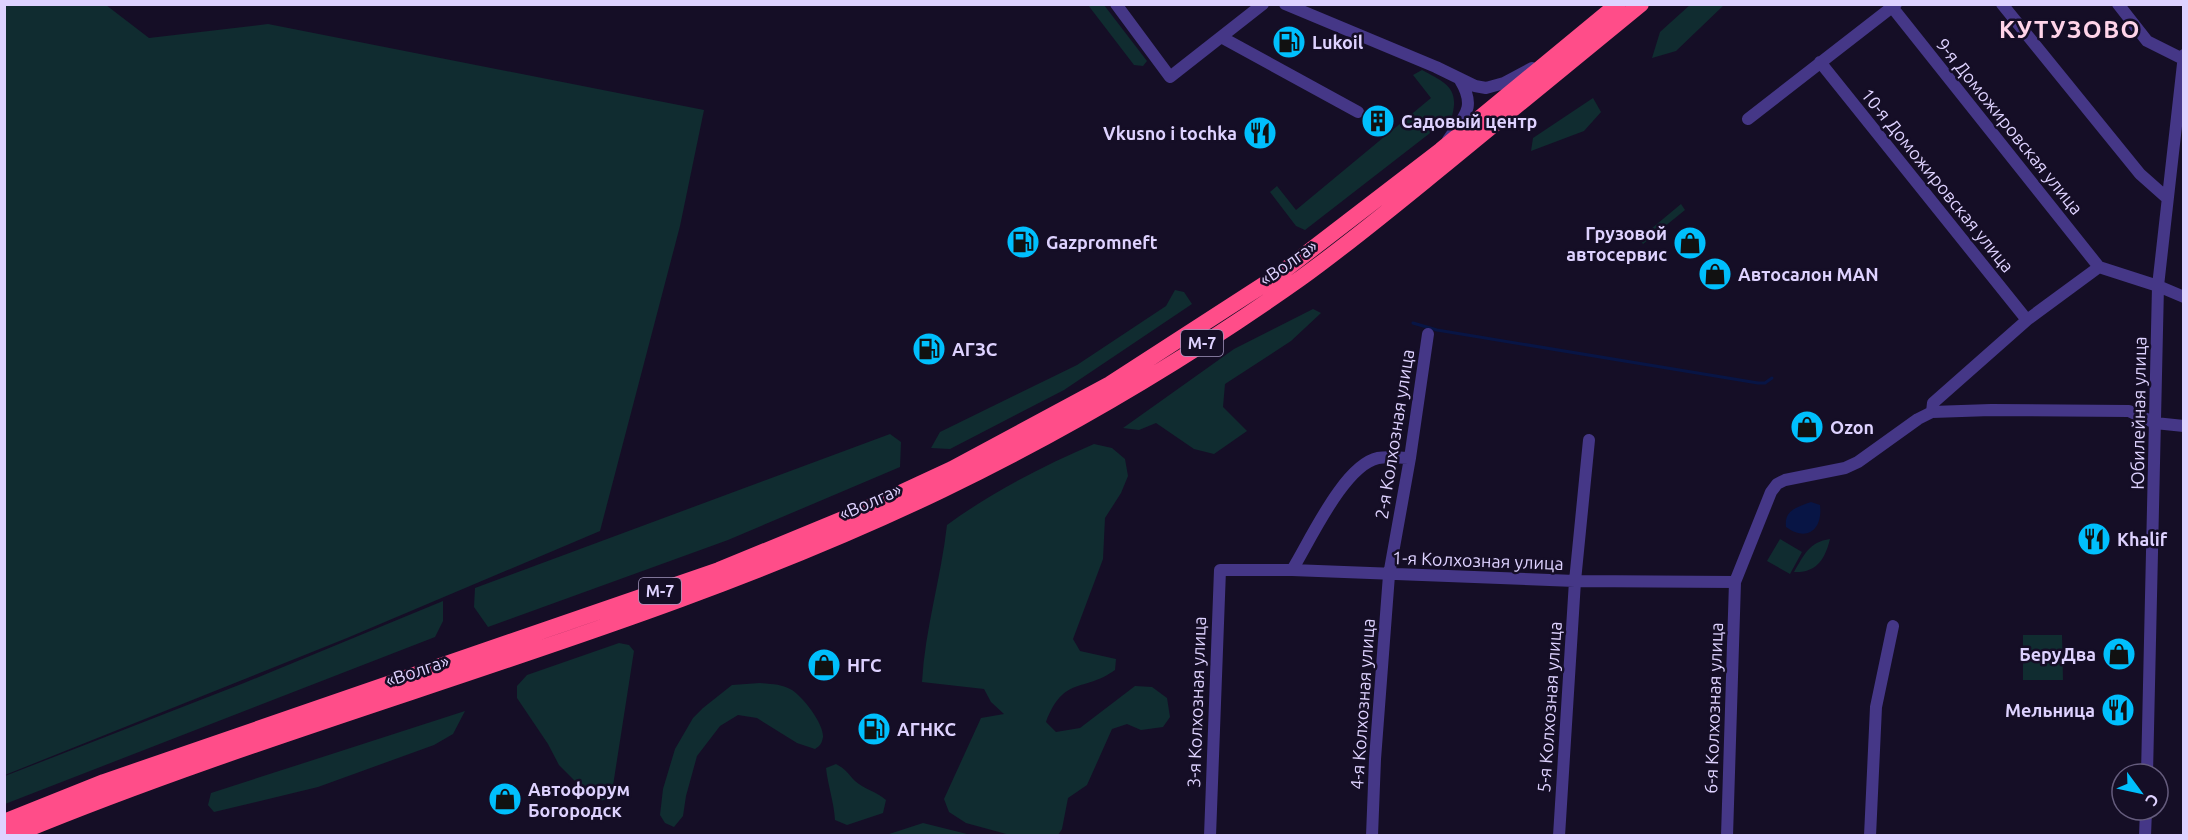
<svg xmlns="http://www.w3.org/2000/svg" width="2188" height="840" viewBox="0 0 2188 840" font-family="Ubuntu,sans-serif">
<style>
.green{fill:#102c30}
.water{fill:#081545}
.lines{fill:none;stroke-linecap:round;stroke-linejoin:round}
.stream{stroke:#081545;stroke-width:3}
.minor{stroke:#453787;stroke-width:12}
.highway{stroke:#ff4d89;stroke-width:16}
.labels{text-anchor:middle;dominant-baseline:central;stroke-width:5;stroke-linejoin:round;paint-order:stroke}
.shield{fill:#150e26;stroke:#a297be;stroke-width:1.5}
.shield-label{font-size:16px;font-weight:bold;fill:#ded2ff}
.poi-label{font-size:18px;font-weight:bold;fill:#ded2ff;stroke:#150e26;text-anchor:start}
.street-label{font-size:18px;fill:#ded2ff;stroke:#150e26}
.district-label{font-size:24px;font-weight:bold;letter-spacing:1.5px;fill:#ffd4e9;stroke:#150e26}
</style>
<rect width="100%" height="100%" fill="#150e26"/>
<path class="green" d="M1691,4L1724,5L1676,51L1652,58L1660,32Z
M4,5H106L149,38L268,24L704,110L680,226L600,531L347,638L5,775Z
M1088,5H1104L1147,61L1143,66L1134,65Z
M1422,70C1444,82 1460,87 1452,116L1305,230L1296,226L1270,192L1277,186L1296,210L1431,98L1413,75Z
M1593,98L1601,112L1584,131L1531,151L1533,138Z
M1681,204L1685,210L1643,244L1639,239Z
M1175,290L1184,292L1192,304L1064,390L950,449L931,448L940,432L1077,365L1166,306Z
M1313,309L1321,313L1291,341L1225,384L1223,407L1247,431L1214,454L1194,449L1156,423L1139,430L1123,428L1234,349Z
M890,434L901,442L900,467L728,540L488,627L474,607L475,588Z
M1094,444L1112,448L1125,459L1128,476L1121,493L1105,518L1103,559L1073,639L1080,651L1116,659L1115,670C1083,693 1064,675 1046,722L1056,732L1080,728L1135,686L1152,687L1167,698L1170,717L1163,727L1141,730L1127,724L1112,729L1087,785L1068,798L1062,829L1058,835H1010L966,823L949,812L944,799L981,718L1004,714L991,702L984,689L922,682C925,629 941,578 947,525C992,492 1043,466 1094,444Z
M1780,539L1802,552L1790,574L1767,561Z
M1830,539C1825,559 1817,573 1794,572C1804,555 1809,542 1830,539Z
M443,601V621L435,637L5,804V776L244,683Z
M2023,635H2062L2063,680H2023Z
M619,643L629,645L634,651L612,792L608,798L601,801L579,785L559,765L548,744L517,698V686L527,675Z
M760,683C772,684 782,684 792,690C803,697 824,724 823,737C822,743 820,746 815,749L797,743L757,718L738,715L720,726L697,756L686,796L683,816L674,827L665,823L660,815L663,789L675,749L693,718L703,708L732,685Z
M465,711L453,734L434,745L318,787L214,812L208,805L211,793Z
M836,764C846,769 848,774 855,781C864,789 877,792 886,800L883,813L847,825L835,820C834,802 828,786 826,768Z
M923,823L971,835H886Z"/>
<path class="water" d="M1811,502L1820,505C1823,528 1808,543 1786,527C1784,510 1797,507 1811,502Z"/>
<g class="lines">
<path class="stream" d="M1413,323L1437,330L1758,383H1765L1772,378"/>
<path class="minor" d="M1116,4L1170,77L1263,4
M1285,4L1436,67L1475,86L1486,88L1504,83L1532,68
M2002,4L2140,174L2167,198
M2118,4L2147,41L2183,59
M1892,7L2099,267
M1221,37L1358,112
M1820,62L2027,320
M1748,119L1896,4
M1448,140C1464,116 1477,108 1460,80
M1932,412L1933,403L2027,320L2099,267L2158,286L2184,297
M1292,570C1310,541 1344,465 1378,458C1388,456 1400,458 1410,458
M2147,774L2158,286L2184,55
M1210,836L1220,570H1292L1575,581L1735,582
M1372,836L1375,759L1389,575L1410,458L1428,334
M1559,836L1575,581L1589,440
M1727,836L1735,582L1771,492L1777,484L1785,480L1845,468L1858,462L1918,419L1932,412L1991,410L2129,411L2155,423L2184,426
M1870,836L1876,707L1893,626
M2145,836L2146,810"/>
<path class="highway" d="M4,822L104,782L719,570L855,514L952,469L1110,384L1277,276L1441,150L1618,4
M11,836C317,709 643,634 942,490C1066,430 1188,358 1301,278C1351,242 1399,202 1447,163C1512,110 1576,57 1641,4"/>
</g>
<defs>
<symbol id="fuel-disc" viewBox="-11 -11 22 22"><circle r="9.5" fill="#00bffd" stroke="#150e26"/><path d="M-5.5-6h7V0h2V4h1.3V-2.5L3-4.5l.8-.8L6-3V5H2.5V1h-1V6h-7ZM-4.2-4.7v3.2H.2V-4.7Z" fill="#111"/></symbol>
<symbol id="building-disc" viewBox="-11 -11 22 22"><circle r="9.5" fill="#00bffd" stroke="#150e26"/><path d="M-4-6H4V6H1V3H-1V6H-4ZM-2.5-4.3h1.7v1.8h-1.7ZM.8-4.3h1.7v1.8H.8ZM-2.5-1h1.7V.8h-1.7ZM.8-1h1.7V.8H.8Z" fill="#111"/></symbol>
<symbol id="restaurant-disc" viewBox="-11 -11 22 22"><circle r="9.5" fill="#00bffd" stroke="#150e26"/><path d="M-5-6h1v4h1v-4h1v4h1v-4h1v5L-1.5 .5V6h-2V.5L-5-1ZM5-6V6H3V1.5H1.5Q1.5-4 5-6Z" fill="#111"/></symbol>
<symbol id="shop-disc" viewBox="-11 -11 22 22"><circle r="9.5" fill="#00bffd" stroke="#150e26"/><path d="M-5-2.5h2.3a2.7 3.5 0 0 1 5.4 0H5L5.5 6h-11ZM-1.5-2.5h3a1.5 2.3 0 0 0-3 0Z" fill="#111"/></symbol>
</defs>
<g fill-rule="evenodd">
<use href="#fuel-disc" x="1270" y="23" width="38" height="38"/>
<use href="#building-disc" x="1359" y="102" width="38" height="38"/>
<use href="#restaurant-disc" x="1241" y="114" width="38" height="38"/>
<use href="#fuel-disc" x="1004" y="223" width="38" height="38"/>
<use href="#shop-disc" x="1671" y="224" width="38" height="38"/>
<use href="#shop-disc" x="1696" y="255" width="38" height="38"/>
<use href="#fuel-disc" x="910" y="330" width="38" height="38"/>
<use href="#shop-disc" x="1788" y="408" width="38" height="38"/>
<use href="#restaurant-disc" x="2075" y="520" width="38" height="38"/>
<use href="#shop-disc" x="2100" y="635" width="38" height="38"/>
<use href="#shop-disc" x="805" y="646" width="38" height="38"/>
<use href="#restaurant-disc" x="2099" y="691" width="38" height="38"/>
<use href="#fuel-disc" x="855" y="710" width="38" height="38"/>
<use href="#shop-disc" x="486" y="780" width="38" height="38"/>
</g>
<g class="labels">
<g class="shield">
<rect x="1181" y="330" width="42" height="26" rx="4.5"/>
<rect x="639" y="578" width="42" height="26" rx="4.5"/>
</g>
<g class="shield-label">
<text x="1202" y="343">М-7</text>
<text x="660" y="591">М-7</text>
</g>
<g class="poi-label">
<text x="1312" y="42">Lukoil</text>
<text x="1401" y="121">Садовый центр</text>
<text x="1237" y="133" text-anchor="end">Vkusno i tochka</text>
<text x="1667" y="233" text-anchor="end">Грузовой<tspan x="1667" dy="21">автосервис</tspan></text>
<text x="1046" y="242">Gazpromneft</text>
<text x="1738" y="274">Автосалон MAN</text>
<text x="952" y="349">АГЗС</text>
<text x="1830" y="427">Ozon</text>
<text x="2117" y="539">Khalif</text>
<text x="2096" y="654" text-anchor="end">БеруДва</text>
<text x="847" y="665">НГС</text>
<text x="2095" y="710" text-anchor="end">Мельница</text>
<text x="897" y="729">АГНКС</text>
<text x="528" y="789">Автофорум<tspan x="528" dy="21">Богородск</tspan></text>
</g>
<g class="street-label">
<text transform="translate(2010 126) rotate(51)">9-я Доможировская улица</text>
<text transform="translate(1938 180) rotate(51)">10-я Доможировская улица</text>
<text transform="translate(1288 262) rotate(-35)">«Волга»</text>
<text transform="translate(2138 413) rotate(-89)">Юбилейная улица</text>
<text transform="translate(1394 434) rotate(-81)">2-я Колхозная улица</text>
<text transform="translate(870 501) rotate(-24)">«Волга»</text>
<text transform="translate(1478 560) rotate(2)">1-я Колхозная улица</text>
<text transform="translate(417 670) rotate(-19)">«Волга»</text>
<text transform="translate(1196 702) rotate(-88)">3-я Колхозная улица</text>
<text transform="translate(1362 704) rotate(-86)">4-я Колхозная улица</text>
<text transform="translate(1549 707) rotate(-86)">5-я Колхозная улица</text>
<text transform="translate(1713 708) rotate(-88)">6-я Колхозная улица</text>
</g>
<g class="district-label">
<text x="2070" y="29">КУТУЗОВО</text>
</g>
</g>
<rect width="2188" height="840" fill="none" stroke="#ded2ff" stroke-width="12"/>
<g transform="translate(2140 792) rotate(123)"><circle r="28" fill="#150e26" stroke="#655c7d" stroke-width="1.5"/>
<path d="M0-4.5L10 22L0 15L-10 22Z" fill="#00bffd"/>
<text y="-9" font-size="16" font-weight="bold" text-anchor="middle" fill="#ded2ff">С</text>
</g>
</svg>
